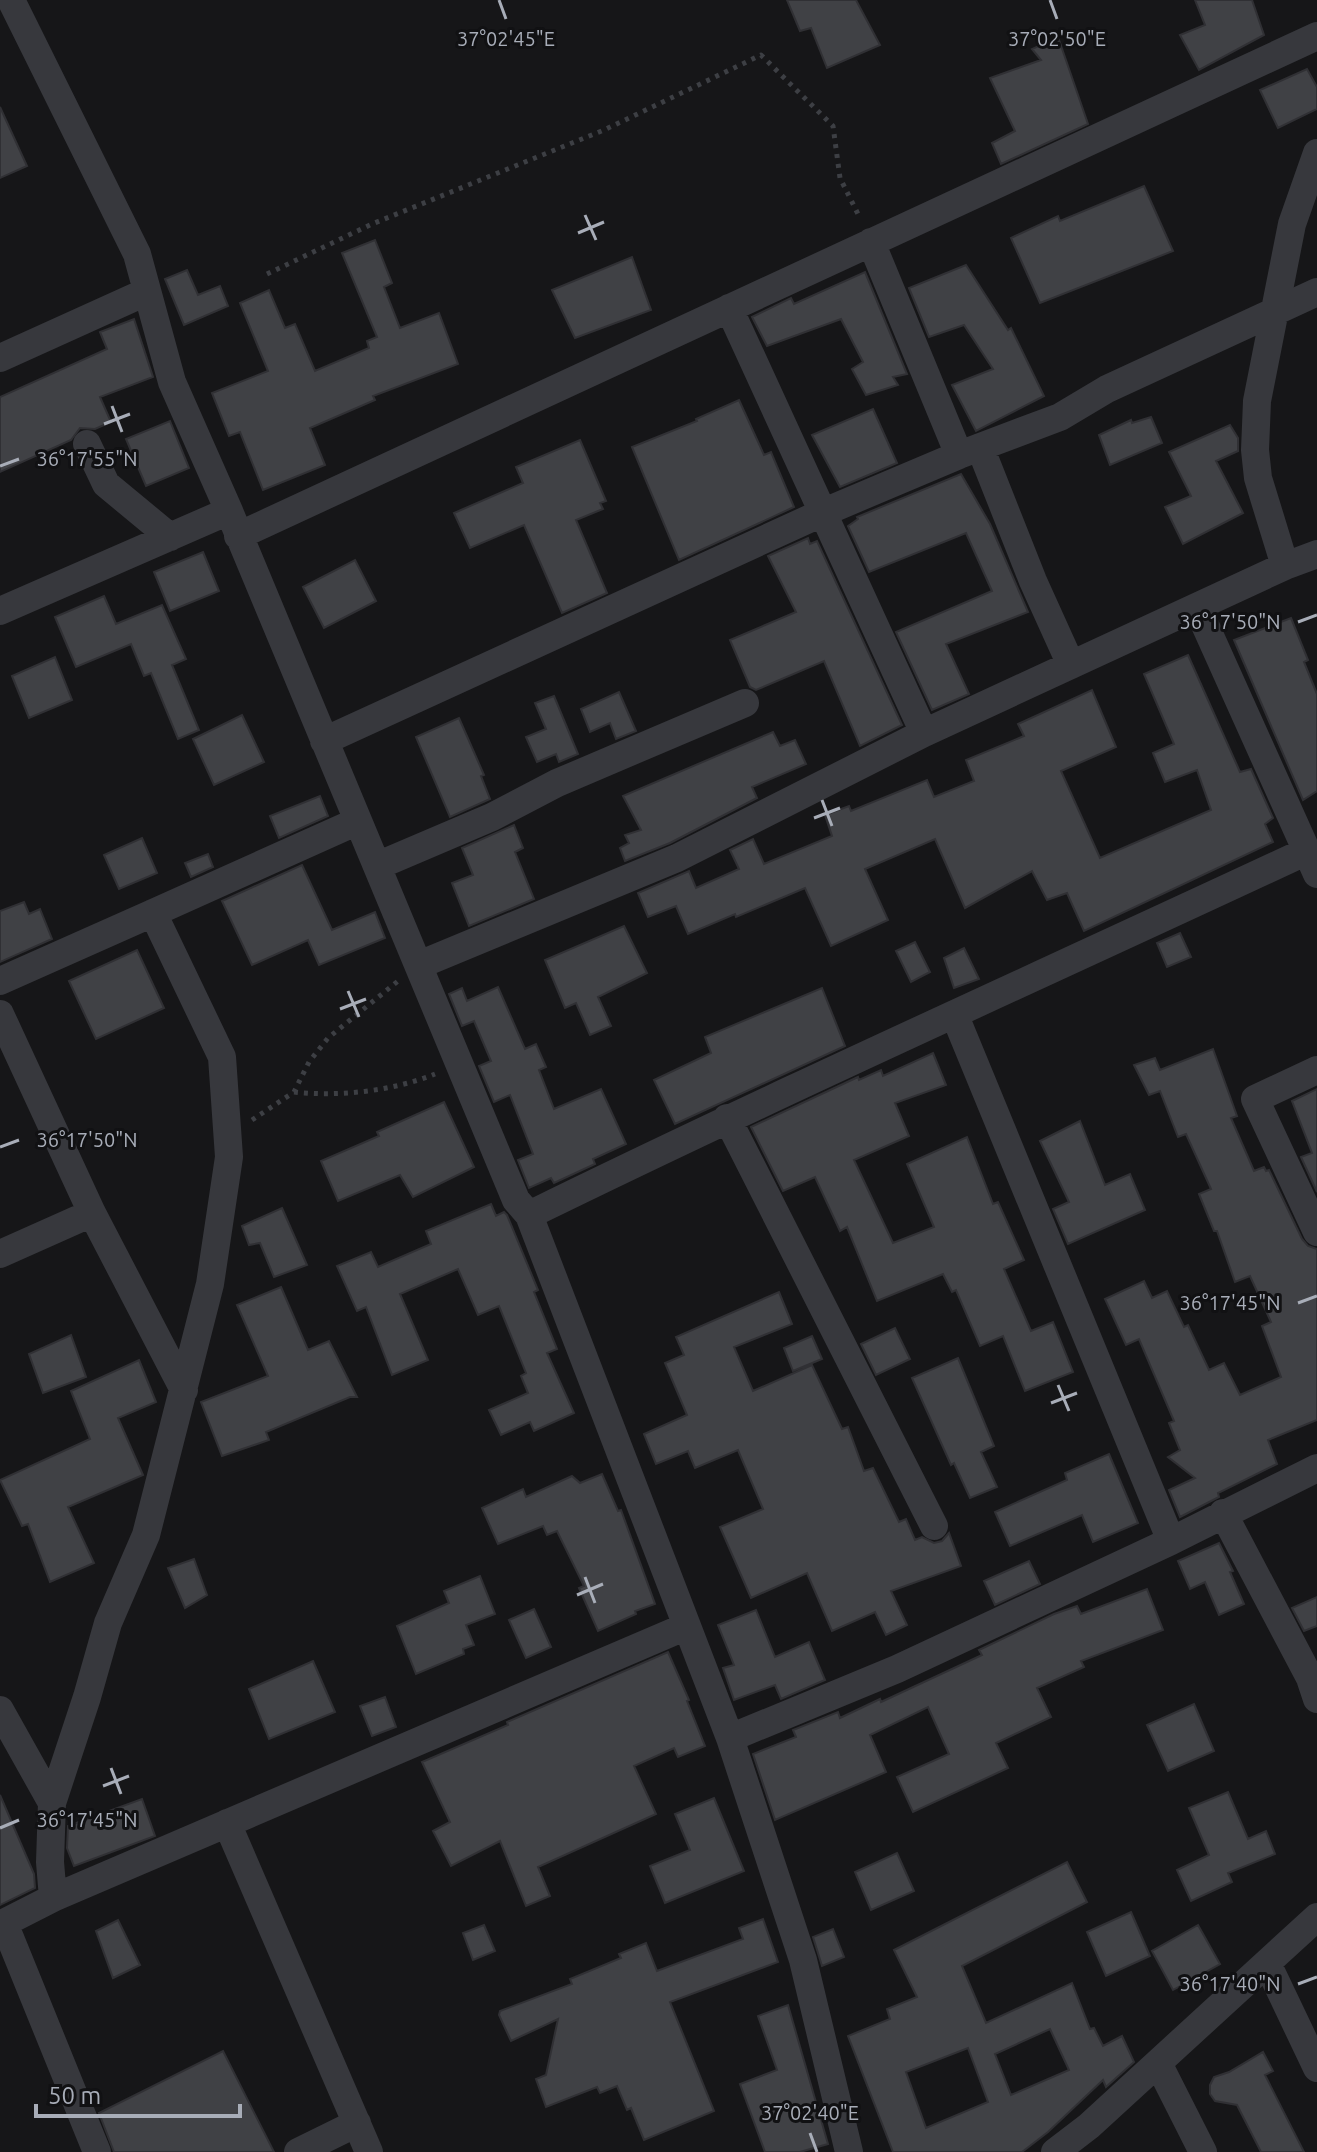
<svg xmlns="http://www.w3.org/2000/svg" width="1317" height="2152" viewBox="0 0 1317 2152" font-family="Ubuntu,sans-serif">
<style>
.building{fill:#404145;stroke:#303034;stroke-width:2;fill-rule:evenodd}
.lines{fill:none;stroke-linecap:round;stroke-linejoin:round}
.path{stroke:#3d3f44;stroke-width:5;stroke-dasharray:4 6;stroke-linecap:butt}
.minor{stroke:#37383d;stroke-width:28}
.ticks{fill:none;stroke:#a8adb8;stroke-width:3}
.ticks-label{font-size:20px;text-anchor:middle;fill:#a8adb8;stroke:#111113;stroke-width:6;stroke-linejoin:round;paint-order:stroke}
</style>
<rect width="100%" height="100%" fill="#161618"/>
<path class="building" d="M787,0H856L880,45L827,68L811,28L800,31Z
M1195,0H1252L1264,35L1199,70L1180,35L1205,25Z
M1058,37L1088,124L1001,164L992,143L1015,131L990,78L1041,60L1032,49Z
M1307,69L1317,87V109L1278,128L1260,90Z
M0,107L27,166L0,178Z
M1144,186L1173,251L1040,303L1011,238L1058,216L1060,221Z
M375,240L392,283L384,287L400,328L439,313L458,364L373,396L375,400L310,428L325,465L263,490L240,432L229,436L212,393L268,371L240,303L269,290L285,328L295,324L315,371L369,348L367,341L377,337L342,253Z
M632,257L651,310L575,338L552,290Z
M966,265L1008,330L1011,328L1044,396L976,431L952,385L993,369L964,325L929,337L909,288Z
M187,270L198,295L220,286L228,306L184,325L165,279Z
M865,272L907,374L893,377L898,385L866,395L852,369L863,362L841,319L767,346L752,317L791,298L794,304Z
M134,319L153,377L100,397L111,422L95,429L80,428L71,440L0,472V397L107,349L100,332Z
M739,400L764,455L771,452L794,507L679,560L632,447L697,421L696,419Z
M873,409L897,463L840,487L812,435Z
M1151,417L1162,443L1110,465L1099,435L1131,420L1132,423Z
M170,421L189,468L146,486L126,439Z
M1230,425L1238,438V451L1216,461L1243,513L1183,544L1165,507L1191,496L1169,452Z
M580,440L606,501L600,503L603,509L576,520L607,593L562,613L524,525L470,548L454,513L523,483L516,467Z
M961,474L990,524L1028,612L946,644L969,694L932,710L896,632L992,591L966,533L869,572L848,526L858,519L857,517Z
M808,538L810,544L817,541L902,725L860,746L824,661L756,690L750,687L730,640L796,612L768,556Z
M203,552L219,591L170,611L154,572Z
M355,560L376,601L324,628L303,587Z
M104,596L116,624L162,605L186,659L172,665L199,730L178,739L151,673L144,676L131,644L76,667L55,617Z
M1291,618L1308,660L1304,662L1317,694V791L1303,800L1234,640Z
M1188,655L1240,772L1251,769L1273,818L1265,824L1273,842L1084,931L1067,893L1047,900L1032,871L965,908L935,839L865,869L888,920L831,946L805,888L736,917L735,914L688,934L676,906L648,917L638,893L689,871L696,888L739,869L730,850L753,839L764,864L832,836L825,815L849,806L851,811L927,780L934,797L974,781L966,760L1024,736L1018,724L1092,690L1116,747L1061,771L1100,858L1211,810L1197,770L1165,782L1153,753L1174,744L1144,674Z
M55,657L72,700L29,718L12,676Z
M619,692L636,731L616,739L610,723L590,732L581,709Z
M554,696L578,754L559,762L556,754L537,762L526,737L546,729L535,703Z
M242,715L264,762L214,785L193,739Z
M459,718L484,775L481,776L490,799L450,817L416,737Z
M773,732L780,746L795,740L806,764L752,787L757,798L670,843L625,861L620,848L629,843L625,835L641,830L623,796Z
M320,796L328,816L279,838L270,816Z
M514,825L523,848L515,852L534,899L469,926L452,883L473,875L462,848Z
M142,838L157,873L119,889L104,855Z
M208,854L213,867L191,877L185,863Z
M302,865L332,930L375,912L385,938L319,965L308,940L252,965L222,901Z
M24,902L29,914L40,909L52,939L0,962V911Z
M624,926L647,973L598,997L611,1026L590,1035L576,1003L565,1008L545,960Z
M1180,933L1191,957L1167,967L1157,943Z
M915,942L930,972L911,982L896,951Z
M964,948L979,979L954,988L944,958Z
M137,950L164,1008L96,1039L69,981Z
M498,987L525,1049L536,1044L546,1067L539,1070L554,1109L601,1089L626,1144L593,1159L595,1164L554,1183L551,1178L529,1188L518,1160L533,1154L510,1095L494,1102L479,1066L491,1061L474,1021L462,1026L449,994L462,988L467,1001Z
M822,988L845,1046L675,1124L654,1080L711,1053L705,1037Z
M1213,1049L1237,1116L1231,1118L1254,1171L1264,1167L1266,1171L1269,1170L1302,1239L1308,1246L1317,1249V1420L1268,1440L1277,1464L1218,1493L1219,1497L1180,1517L1169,1490L1195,1478L1168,1457L1180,1450L1169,1423L1174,1421L1139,1339L1126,1345L1105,1299L1144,1281L1152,1298L1167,1291L1184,1327L1188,1325L1209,1370L1224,1363L1240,1395L1281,1377L1262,1326L1271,1322L1250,1276L1235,1282L1217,1231H1214L1199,1194L1211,1189L1186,1134L1178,1137L1160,1091L1149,1095L1134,1065L1155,1058L1160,1070Z
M933,1053L946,1085L895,1103L909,1136L854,1160L893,1243L934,1227L907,1164L967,1137L993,1204L998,1202L1024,1260L1004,1269L1031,1331L1053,1322L1073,1372L1025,1391L1003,1336L980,1346L956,1290L952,1292L943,1274L877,1301L847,1227L840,1231L815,1177L783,1191L751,1127L858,1077L859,1080L881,1070L883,1076Z
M1317,1089V1192L1301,1157L1312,1153L1292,1101Z
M444,1102L474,1167L413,1197L400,1175L338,1201L321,1161L379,1136L377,1132Z
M1080,1121L1105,1185L1130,1174L1145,1210L1068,1244L1053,1209L1069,1202L1040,1141Z
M491,1204L496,1216L504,1212L507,1215L538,1290L534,1292L557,1349L547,1353L574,1413L534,1431L530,1422L501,1435L489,1410L528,1393L521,1376L526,1373L499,1306L478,1315L458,1269L400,1294L428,1360L392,1375L366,1307L357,1311L337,1266L371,1252L378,1267L431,1244L426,1231Z
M282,1208L307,1265L274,1277L260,1243L249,1245L242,1226Z
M281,1287L308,1350L329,1341L357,1397H350L266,1432L269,1440L222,1456L201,1402L268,1376L237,1305Z
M779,1292L792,1324L734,1347L753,1391L812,1365L842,1429L848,1427L864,1471L873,1468L899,1522L906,1519L915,1540L922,1537L934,1543L942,1541L949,1533L961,1566L891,1591L907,1625L886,1635L875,1612L832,1631L807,1573L751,1598L720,1527L763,1509L738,1450L695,1468L688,1451L656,1464L644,1434L687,1415L665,1363L684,1355L676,1337Z
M895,1328L910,1359L876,1375L861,1344Z
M71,1335L86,1377L43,1393L29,1354Z
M812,1336L822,1359L793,1371L784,1348Z
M958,1358L994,1446L981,1452L997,1487L970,1498L954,1463L951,1465L912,1378Z
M139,1360L156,1402L118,1418L143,1475L68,1507L94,1563L50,1582L28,1524L22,1526L0,1480L90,1439L71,1391Z
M1109,1454L1138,1523L1093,1542L1082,1515L1010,1546L995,1512L1067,1480L1065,1473Z
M602,1474L618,1511L621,1510L655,1604L635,1611L636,1614L598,1631L579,1588L584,1586L557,1531L547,1535L543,1526L498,1544L482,1508L523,1489L526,1497L572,1476L580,1483Z
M1219,1543L1233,1571L1230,1572L1244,1604L1219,1615L1205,1582L1190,1589L1178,1561Z
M194,1559L207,1595L185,1608L168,1568Z
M1029,1561L1040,1584L995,1605L984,1581Z
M480,1576L495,1614L466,1625L474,1645L463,1649L464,1654L416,1674L397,1626L449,1603L444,1591Z
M1147,1589L1163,1630L1081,1661L1084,1667L1037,1688L1051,1717L996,1743L1008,1768L913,1812L897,1777L949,1754L928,1707L870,1735L886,1772L775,1820L753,1754L796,1737L793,1730L838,1712L840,1718L880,1699L881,1702L982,1655L979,1650L1054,1614L1077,1606L1081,1614Z
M1317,1597V1626L1304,1631L1292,1608Z
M534,1609L551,1647L526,1658L509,1620Z
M756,1610L775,1657L809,1642L825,1680L781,1699L775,1685L734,1700L723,1668L734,1665L718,1625Z
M668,1652L689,1700L687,1701L705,1746L678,1757L674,1748L634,1766L656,1814L538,1867L550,1896L526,1906L500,1841L451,1866L433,1831L450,1822L422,1762L508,1725L507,1722Z
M313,1661L335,1712L269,1739L249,1689Z
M385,1697L396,1727L372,1736L360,1706Z
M1194,1704L1214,1751L1168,1771L1147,1725Z
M1228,1792L1248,1839L1266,1831L1275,1854L1228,1873L1232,1882L1191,1901L1177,1870L1209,1855L1189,1808Z
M0,1795L34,1874L35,1888L0,1905Z
M714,1798L744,1871L665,1903L650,1866L690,1850L675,1814Z
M142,1799L155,1836L74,1866L67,1848L68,1826Z
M897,1853L914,1891L871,1910L855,1872Z
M1067,1862L1087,1902L962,1966L986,2023L1072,1983L1090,2029L1094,2028L1103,2046L1122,2036L1134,2062L1106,2087L1103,2080L1048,2132L1022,2152H893L848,2036L890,2019L887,2009L917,1997L894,1950ZM1050,2029L1069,2070L1011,2095L995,2054ZM968,2048L988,2102L926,2128L906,2072Z
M1131,1912L1150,1956L1106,1976L1087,1932Z
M763,1919L778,1962L670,2002L714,2111L644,2140L631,2108L627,2110L617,2086L600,2093L597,2087L546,2107L536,2079L546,2075L558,2019L511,2041L499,2015L500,2011L572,1984L570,1979L621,1958L619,1954L646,1943L657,1971L743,1939L739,1928Z
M118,1920L140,1965L113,1978L96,1931Z
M484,1925L495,1951L473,1960L463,1933Z
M1198,1925L1220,1964L1173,1990L1152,1951Z
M833,1929L844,1957L822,1966L813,1937Z
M788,2005L828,2144L800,2152H765L740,2084L777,2070L758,2016Z
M223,2051L274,2152H114L99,2113Z
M1263,2052L1273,2071L1265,2075L1304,2152H1261L1237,2105L1215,2101L1210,2094V2085L1214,2077L1229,2072Z"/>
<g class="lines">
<path class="path" d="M267,274L372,224L604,130L761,55L833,126L840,178L860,218
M294,1092C339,1097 393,1091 435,1074
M252,1120L294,1092L309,1062L328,1038L398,981"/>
<path class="minor" d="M11,0L137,254L172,382L229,511L516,1200L529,1215L730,1738L803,1960L849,2152
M729,308L924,733
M0,358L146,292
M87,444L106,484L170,537
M980,447L1033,581L1071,665
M959,455L1060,417L1107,389L1317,292
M238,536L1317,36
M1285,566L1258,478L1255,450L1257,401L1292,224L1317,153
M1197,607L1317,874
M0,611L229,511
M324,741L822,513L959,455L871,242
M377,866L492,817L557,783L745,703
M419,965L677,858L924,733L1285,566L1317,554
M0,981L153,913
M0,1014L92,1213L184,1390
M955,1016L1171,1541
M1317,1070L1255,1099L1317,1232
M727,1118L934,1526
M529,1215C786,1089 1048,972 1307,851
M0,1254L92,1213
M1223,1513L1310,1678L1317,1699
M0,1710L52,1803
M730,1738L897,1669L1171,1541L1317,1468
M227,1823L369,2152
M53,1898L50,1862L52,1803L87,1697L108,1623L146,1535L210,1284L229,1157L222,1057L153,913L358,821
M4,1923L97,2152
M0,1925L53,1898L687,1626
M1267,1963L1317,2068
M1158,2063L1203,2152
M298,2152L357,2123
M1055,2152L1089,2126L1317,1917"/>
</g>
<path class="ticks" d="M499,0L506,19M1050,0L1057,19M585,215L596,240M578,233L604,222M112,406L122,432M104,424L130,414M0,466L19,459M1298,622L1317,615M822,800L832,826M814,818L840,808M348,991L359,1017M340,1009L366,999M0,1147L19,1140M1298,1303L1317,1296M1058,1385L1069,1411M1051,1403L1077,1393M585,1577L595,1603M577,1595L603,1584M111,1768L121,1794M103,1786L129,1776M0,1828L19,1820M1298,1984L1317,1977M810,2133L817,2152"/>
<g class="ticks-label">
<text x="506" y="46">37°02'45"E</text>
<text x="1057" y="46">37°02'50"E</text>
<text x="87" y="466">36°17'55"N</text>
<text x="1230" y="629">36°17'50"N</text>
<text x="87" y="1147">36°17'50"N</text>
<text x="1230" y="1310">36°17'45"N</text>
<text x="87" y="1827">36°17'45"N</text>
<text x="1230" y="1991">36°17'40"N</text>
<text x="810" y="2120">37°02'40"E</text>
</g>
<path d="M36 2104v12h204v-12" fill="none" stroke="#a8adb8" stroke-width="4"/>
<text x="48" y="2104" font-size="24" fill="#a8adb8" stroke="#111113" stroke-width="6" paint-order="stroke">50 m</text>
</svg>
